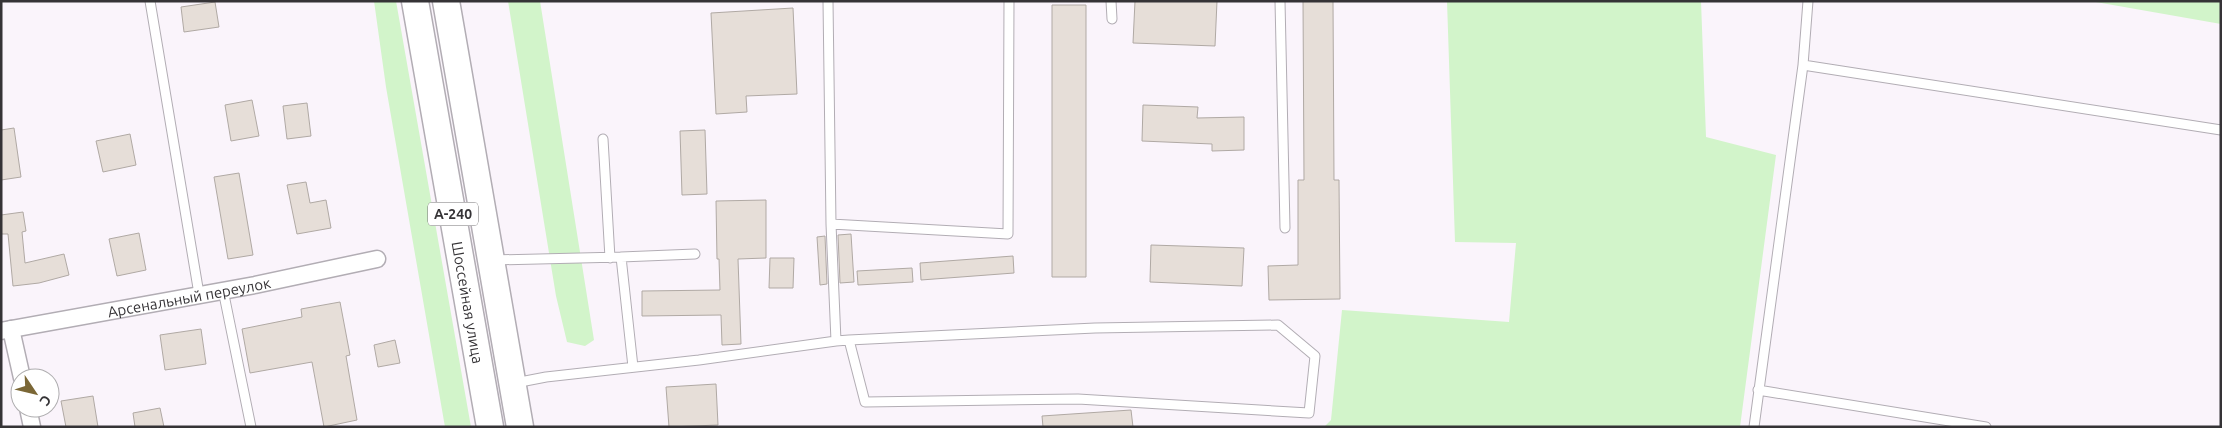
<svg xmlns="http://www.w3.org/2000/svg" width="2222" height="428" viewBox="0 0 2222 428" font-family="Ubuntu,sans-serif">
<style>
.green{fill:#d2f4ca}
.building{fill:#e6ded8;stroke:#b0a9a4}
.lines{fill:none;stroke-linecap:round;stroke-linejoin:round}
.lane-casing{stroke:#b2adb4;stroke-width:11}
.street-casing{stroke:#b2adb4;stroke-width:19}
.primary-casing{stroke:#b2adb4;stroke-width:29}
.lane{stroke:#fff;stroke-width:9}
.street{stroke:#fff;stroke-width:16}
.primary{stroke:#fff;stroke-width:26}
.labels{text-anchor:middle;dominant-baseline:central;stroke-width:4;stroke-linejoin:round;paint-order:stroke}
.shield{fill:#fff;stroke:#727072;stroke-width:1}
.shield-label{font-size:14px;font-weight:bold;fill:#353336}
.street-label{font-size:15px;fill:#353336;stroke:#fff}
</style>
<rect width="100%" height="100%" fill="#faf4fb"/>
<path class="green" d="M374,1H396L471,427H445L386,87Z
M508,1H540L594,340L585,346L567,342L556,296Z
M1447,1H1701L1706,137L1776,155L1740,427H1324L1331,420L1342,310L1509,322L1516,243L1455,242Z
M2090,1H2221V24Z"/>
<path class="building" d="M1135,1H1217L1215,46L1133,43Z
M1303,1H1333L1334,180H1339L1340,299L1269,300L1268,266L1298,265V180H1304Z
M215,2L219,27L184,32L181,7Z
M1052,5H1086V277H1052Z
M793,8L797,94L746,96L747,112L716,114L711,13Z
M252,100L259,136L231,141L225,105Z
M307,103L311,136L287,139L283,106Z
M1143,105L1198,107L1197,118L1244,117V150L1212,151V144L1142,141Z
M14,128L21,177L1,180V130Z
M705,130L707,194L682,195L680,131Z
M130,134L136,165L103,172L96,141Z
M239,173L253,255L228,259L214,177Z
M306,182L310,203L326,200L331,228L297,234L287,185Z
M766,200V258L738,259L741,344L722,345L721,315L642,316V291L720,290L719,259H717L716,201Z
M23,212L26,231L22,232L25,263L64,254L69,275L39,283L13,286L8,234H1V215Z
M139,233L146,270L117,276L109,239Z
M851,234L854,282L840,283L838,235Z
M825,236L827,284L820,285L817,237Z
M1151,245L1244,248L1242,286L1150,282Z
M1013,256L1014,273L921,280L920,263Z
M770,258H794L793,288H769Z
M912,268L913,282L858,285L857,271Z
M340,302L350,355L346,356L357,420L324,427L312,362L250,373L242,329L302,317L301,309Z
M201,329L206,364L165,370L160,335Z
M395,340L400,363L378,367L374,345Z
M716,384L718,425L669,427L666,387Z
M93,396L98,427H66L61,401Z
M160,408L164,427H135L133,413Z
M1131,410L1133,427H1043L1042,416Z"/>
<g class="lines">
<defs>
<path id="lane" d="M150,1L199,294
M828,1L831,224L836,341
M1111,1L1112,19
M1280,1L1285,228
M1803,65L2221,130
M603,139L610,258
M831,224L1008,234L1009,1
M621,257L695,254
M493,260L621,257L633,367
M223,290L251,427
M515,383L546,377L699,360L836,341L849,340L1095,328L1278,325L1315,356L1309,413L1078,399L865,402L849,340
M1758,390L1986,427
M1754,427L1803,65L1808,1"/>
<g id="street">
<path d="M11,329L22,378"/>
<path id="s1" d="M1,331L255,285L377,259"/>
<path d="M28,408L32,427"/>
</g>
<g id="primary">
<path id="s2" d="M415,1L490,427"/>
<path d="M446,1L520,427"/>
</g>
</defs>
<use href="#lane" class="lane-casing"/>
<use href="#street" class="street-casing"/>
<use href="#primary" class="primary-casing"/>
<use href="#lane" class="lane"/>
<use href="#street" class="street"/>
<use href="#primary" class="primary"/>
</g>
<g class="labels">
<rect class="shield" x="428" y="202.5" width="50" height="23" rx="4"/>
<g class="shield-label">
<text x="453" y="214">А-240</text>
</g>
<g class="street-label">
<text stroke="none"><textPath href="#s1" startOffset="191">Арсенальный переулок</textPath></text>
<text stroke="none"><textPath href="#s2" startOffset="306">Шоссейная улица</textPath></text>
</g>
</g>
<rect width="2222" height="428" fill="none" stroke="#353336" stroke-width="5"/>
<g transform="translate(35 393) rotate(125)"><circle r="24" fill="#ffffff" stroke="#aeadaf"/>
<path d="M0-4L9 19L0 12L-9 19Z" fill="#7b6736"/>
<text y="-8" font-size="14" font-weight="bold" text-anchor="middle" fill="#353336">С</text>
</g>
</svg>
